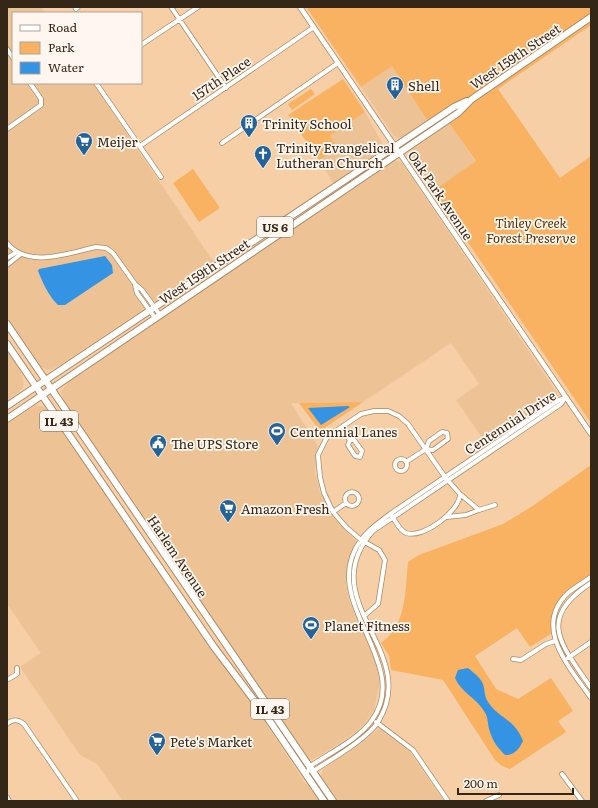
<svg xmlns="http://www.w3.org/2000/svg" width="598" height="808" viewBox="0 0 598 808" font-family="Literata,serif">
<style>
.built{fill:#edc395}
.green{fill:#f8b262}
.water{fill:#3493e3}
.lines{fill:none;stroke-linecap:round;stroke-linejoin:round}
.minor-casing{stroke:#ad8963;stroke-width:5.5}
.tertiary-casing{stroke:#ad8963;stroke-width:6}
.primary-casing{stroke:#ad8963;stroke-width:8}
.minor{stroke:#fff;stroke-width:4}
.tertiary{stroke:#fff;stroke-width:4.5}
.primary{stroke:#fff;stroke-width:6}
.labels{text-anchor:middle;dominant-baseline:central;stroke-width:3.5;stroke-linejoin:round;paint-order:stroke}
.shield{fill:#fff7ef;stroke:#726558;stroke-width:1}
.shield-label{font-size:12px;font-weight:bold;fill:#352717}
.street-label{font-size:13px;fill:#352717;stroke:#fff7ef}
.poi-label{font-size:13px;fill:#352717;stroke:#fff7ef;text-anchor:start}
.park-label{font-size:13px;font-style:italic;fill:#503005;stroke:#fff7ef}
</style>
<rect width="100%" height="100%" fill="#f6cfa7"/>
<path class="built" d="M7,7H41L45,13H13V83H93L215,264L175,288L59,366L49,370L41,367L7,319Z
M392,66L428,121L402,138H398L394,136L361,87Z
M365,112L384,147L382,152L334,184L319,160L337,148L330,136Z
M448,122L476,162L433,191L410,154V151Z
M392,160L398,161L402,163L559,396L487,445L456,400L479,384L451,343L363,402L291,403L318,446L315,472L320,492L328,510L339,524L356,541L352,550L346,583L349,600L376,663L380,682L374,710L365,723L356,732L323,754L311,760L308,759L255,684L121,482L108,466L67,406L61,392L68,382L84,371Z
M7,351L20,370L24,384L22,389L7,401Z
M36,405L44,407L50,414L215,655L256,708L305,783L310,786L320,801H123L97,764L80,755L20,667L41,653L7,604V424Z
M379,728L410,752L444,801H335L320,779L323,769L368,738Z"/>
<path class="green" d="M306,7H591V25L498,89L560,178L591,156V423L433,191L476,161L441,112L428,121L392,66L361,87Z
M343,79L365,112L330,136L338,148L319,160L288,115Z
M311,89L315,94L292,110L288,104Z
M193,169L220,208L199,222L173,183Z
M363,402L320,431L299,403Z
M591,465V575C571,588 546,605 552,633L530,647L517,628L475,656L496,689L518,699L551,678L573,711L558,721L566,732L510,769L502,766L495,760L443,680L391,670L389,656L381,643C407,625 405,591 408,562L419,555L503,524L531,507Z"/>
<path class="water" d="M105,256L112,265L113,273L65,305H58C48,295 43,283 38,271L39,269Z
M348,406L350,407L321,425L308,408Z
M468,668C474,673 480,677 483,684C485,690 484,696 488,702C499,719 514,718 523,741C519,749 515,755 505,755C498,748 493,742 490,732C487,724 489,718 484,711C476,698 461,692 455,678L458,670Z"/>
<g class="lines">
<defs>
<path id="minor" d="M75,7L76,9L78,7
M171,7L226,88
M141,45L198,7
M7,49L13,58
M96,83L161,177
M7,129L41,105V99L30,83
M222,143L338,63
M140,146L314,27
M7,243C28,269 69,253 96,247L106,248L113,253L135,284L142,290L160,315
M7,258L17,252
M7,265L21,254
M135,285L137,293L155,318
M341,428L350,440
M442,432L447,433L448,439L433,450L426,449L429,441Z
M350,440H354L362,451L360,457L355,456L348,445Z
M395 465a6 6 0 1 1 12 0a6 6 0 1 1-12 0Z
M406,462L426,449
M345 499a7 7 0 1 1 14 0a7 7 0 1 1-14 0Z
M479,510L495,505
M333,512L346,503
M447,517L466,515L479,510L460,494
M591,577C584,582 575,587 568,593C532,627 570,668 591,698
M591,583C535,619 562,645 591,688
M364,616L378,604L385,560L379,550L361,540L346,527L333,512L324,493L320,477L318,455L327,437L361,414L374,411H388L399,416L408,424L445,477L460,494C460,511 423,539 406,533C400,531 396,522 392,516
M568,658L591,642
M513,659L521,660L546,644L555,641
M7,680L17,674V668
M376,722L413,750L448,801
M7,724C13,719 17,719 24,724L77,801
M311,769L315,770C332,759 368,738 378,722C422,651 311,601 373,531L561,404L565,398
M305,773L311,769L312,765C330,753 360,738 372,720C414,663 316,600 361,540C368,529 380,522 390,514L559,400L565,398
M562,774L582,801
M7,797L9,801
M486,801L499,795"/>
<path id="tertiary" d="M300,7L591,434"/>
<path id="primary" d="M7,324L333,801
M7,344L214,647L269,720L324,801
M7,406L454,107L467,101
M7,419L458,113L472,99L591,17"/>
</defs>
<use href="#minor" class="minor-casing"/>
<use href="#tertiary" class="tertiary-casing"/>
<use href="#primary" class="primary-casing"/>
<use href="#minor" class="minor"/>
<use href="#tertiary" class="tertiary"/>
<use href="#primary" class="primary"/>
</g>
<defs>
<symbol id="building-pin" viewBox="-11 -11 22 30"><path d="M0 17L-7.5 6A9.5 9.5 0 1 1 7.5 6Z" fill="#236399" stroke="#fff7ef"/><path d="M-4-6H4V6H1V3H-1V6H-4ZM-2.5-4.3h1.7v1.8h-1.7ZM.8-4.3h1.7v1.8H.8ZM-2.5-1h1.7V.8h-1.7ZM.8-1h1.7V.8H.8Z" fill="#fff"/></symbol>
<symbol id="supermarket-pin" viewBox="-11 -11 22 30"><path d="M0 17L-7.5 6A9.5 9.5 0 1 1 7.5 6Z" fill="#236399" stroke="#fff7ef"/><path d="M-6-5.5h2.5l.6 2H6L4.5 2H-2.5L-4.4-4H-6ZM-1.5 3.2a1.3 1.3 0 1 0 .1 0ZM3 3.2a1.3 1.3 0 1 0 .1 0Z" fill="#fff"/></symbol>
<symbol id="church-pin" viewBox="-11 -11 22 30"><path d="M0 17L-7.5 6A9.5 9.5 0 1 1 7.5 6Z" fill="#236399" stroke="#fff7ef"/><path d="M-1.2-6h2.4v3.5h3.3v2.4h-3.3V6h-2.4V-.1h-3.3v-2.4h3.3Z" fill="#fff"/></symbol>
<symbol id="stadium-pin" viewBox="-11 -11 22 30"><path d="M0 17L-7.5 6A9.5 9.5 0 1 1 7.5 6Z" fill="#236399" stroke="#fff7ef"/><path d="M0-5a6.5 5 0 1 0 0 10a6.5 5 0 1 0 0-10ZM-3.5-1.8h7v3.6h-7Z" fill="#fff"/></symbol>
<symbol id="civic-pin" viewBox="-11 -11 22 30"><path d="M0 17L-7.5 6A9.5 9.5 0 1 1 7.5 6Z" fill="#236399" stroke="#fff7ef"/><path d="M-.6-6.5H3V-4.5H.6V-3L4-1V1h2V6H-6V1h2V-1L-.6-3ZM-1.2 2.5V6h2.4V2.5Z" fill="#fff"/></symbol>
</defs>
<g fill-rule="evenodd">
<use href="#building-pin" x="385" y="75" width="20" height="27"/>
<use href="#building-pin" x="239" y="113" width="20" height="27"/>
<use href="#supermarket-pin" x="74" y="131" width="20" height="27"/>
<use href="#church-pin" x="253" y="144" width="20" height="27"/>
<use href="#stadium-pin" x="267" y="421" width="20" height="27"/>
<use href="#civic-pin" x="148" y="433" width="20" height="27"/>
<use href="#supermarket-pin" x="218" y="498" width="20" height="27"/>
<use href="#stadium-pin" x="301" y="615" width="20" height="27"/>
<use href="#supermarket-pin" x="147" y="731" width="20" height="27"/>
</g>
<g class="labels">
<g class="shield">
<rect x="257" y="217" width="36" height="20" rx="3"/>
<rect x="40" y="411" width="38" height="20" rx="3"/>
<rect x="251" y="699" width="38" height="20" rx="3"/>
</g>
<g class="shield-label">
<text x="275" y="227">US 6</text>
<text x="59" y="421">IL 43</text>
<text x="270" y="709">IL 43</text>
</g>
<g class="street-label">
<text transform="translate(515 56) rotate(-34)">West 159th Street</text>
<text transform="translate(221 78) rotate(-34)">157th Place</text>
<text transform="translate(441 195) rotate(56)">Oak Park Avenue</text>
<text transform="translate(204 271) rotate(-34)">West 159th Street</text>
<text transform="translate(510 422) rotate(-33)">Centennial Drive</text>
<text transform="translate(178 556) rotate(56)">Harlem Avenue</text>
</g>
<g class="poi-label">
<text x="408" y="85">Shell</text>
<text x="262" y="123">Trinity School</text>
<text x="97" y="141">Meijer</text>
<text x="276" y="147">Trinity Evangelical<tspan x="276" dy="15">Lutheran Church</tspan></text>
<text x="290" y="431">Centennial Lanes</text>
<text x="171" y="443">The UPS Store</text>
<text x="241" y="508">Amazon Fresh</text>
<text x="324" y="625">Planet Fitness</text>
<text x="170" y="741">Pete's Market</text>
</g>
<g class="park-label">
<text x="531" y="222">Tinley Creek<tspan x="531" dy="15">Forest Preserve</tspan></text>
</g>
</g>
<rect width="598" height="808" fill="none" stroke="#352717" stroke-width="16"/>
<rect x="12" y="12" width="130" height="72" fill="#fff7ef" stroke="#aea499"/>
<rect x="20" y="25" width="20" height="6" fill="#ffffff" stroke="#aea499"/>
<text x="48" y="32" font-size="12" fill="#352717">Road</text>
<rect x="20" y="42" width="20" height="12" fill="#f8b262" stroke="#aea499"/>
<text x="48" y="52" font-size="12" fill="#352717">Park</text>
<rect x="20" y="62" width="20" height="12" fill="#3493e3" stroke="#aea499"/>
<text x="48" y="72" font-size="12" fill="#352717">Water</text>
<path d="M458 788v6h115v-6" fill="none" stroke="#352717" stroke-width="2"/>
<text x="464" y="788" font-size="12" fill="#352717" stroke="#fff7ef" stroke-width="3" paint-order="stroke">200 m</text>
</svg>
